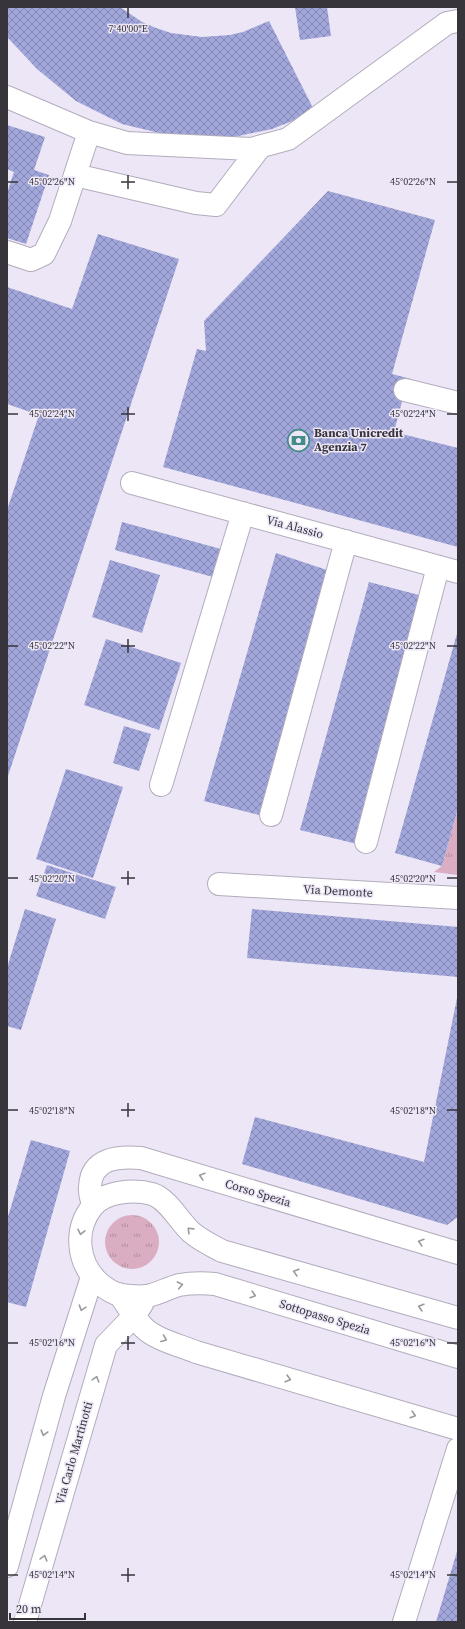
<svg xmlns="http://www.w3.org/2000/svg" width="465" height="1629" viewBox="0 0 465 1629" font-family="'Source Serif 4',serif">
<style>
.grass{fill:url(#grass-tufts)}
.building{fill:url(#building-cross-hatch)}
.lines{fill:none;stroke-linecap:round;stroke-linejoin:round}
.minor-casing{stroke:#b2acbc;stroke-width:24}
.minor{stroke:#fff;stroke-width:22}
.oneway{stroke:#9b9a9d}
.ticks{fill:none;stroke:#37343b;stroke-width:1.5}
.labels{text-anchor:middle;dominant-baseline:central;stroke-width:3;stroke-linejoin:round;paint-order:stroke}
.poi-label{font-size:12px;font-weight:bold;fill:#37343b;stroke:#ece6f6;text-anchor:start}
.street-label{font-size:12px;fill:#37343b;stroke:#ece6f6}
.ticks-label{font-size:10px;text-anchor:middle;fill:#37343b;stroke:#ece6f6;stroke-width:3;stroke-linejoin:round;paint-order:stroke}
</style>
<defs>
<pattern id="grass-tufts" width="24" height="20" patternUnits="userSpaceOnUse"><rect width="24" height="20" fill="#daadc3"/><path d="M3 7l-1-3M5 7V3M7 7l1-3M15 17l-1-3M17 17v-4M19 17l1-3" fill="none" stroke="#b28ea0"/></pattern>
<pattern id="building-cross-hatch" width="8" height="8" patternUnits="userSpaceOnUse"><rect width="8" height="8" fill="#a1a6db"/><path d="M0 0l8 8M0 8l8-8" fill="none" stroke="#8488b3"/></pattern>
</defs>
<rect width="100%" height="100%" fill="#ece6f6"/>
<path class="grass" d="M458,808V875L434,872L442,866Z
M105 1242a27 27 0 1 1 54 0a27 27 0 1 1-54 0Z"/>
<path class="building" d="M7,7H120L142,22L156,28L171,33L202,37L230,35L243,32L269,21L315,112L272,129L229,138L172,136L122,124L76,101L37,69L7,37Z
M295,7H327L331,36L300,40Z
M7,125L45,137L34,170L49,175L26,244L7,238V193L14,172L7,169Z
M328,191L435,220L392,374L411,379L405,390L394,432L458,448V547L163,467L197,349L206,351L204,321Z
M98,234L179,259L7,779V510L39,415L7,404V287L72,309Z
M122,522L221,549L213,577L115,550Z
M276,553L330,571L259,815L204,801Z
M110,560L160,575L142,633L92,617Z
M369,582L423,596L357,844L300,830Z
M458,630V808L442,866L395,853Z
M106,639L181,663L159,730L84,705Z
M124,726L151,734L139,771L113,763Z
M66,769L123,787L93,878L36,859Z
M47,865L116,887L105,919L36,896Z
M25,909L56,919L21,1030L7,1026V968Z
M252,909L458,927V977L247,958Z
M457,998L458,1217L447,1225L242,1164L255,1117L424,1162Z
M31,1140L70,1151L26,1307L7,1302V1220Z
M458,1549V1622H436L458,1548Z"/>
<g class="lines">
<defs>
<path id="minor" d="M7,97L89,132L127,143L251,149L288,139L447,23L458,21
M75,175L196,203L216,205L260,147
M7,252L31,260L44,254L60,221L89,132
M405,390L458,403
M132,483L458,572
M161,785L243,513
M271,815L346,541
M366,842L438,567
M219,884L458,898
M93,1205C92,1200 89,1193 90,1187C91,1158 118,1156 141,1158L458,1253
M119,1294C127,1305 134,1317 143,1327C156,1340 179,1345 196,1352L458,1429
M458,1318L222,1251C211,1245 200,1240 191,1232C179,1221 168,1199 152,1194C135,1189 104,1191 92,1207C74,1230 77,1263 99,1283C105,1288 112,1293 120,1295C128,1296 140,1297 147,1296C158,1294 168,1288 179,1285C191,1283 203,1283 215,1284L458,1357
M7,1566L54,1396L92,1277
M25,1622L106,1345L134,1316L142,1304
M404,1622L458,1449"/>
</defs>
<use href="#minor" class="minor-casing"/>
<use href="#minor" class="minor"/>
</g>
<defs><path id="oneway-chevron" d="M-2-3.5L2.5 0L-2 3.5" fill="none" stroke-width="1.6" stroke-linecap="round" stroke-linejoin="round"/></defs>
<g class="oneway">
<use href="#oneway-chevron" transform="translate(202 1176) rotate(-163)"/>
<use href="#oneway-chevron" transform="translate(190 1230) rotate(-136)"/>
<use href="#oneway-chevron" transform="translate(81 1232) rotate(102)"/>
<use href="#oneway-chevron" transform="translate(421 1242) rotate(-163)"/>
<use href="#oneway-chevron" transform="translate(296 1272) rotate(-164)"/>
<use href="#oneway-chevron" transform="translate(180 1285) rotate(-11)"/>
<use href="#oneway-chevron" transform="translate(253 1295) rotate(17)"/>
<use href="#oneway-chevron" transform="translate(421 1307) rotate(-164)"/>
<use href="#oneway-chevron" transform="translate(82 1308) rotate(108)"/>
<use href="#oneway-chevron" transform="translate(164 1339) rotate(22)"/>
<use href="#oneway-chevron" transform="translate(96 1379) rotate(-73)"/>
<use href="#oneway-chevron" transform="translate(288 1379) rotate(16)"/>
<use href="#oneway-chevron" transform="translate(413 1415) rotate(16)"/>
<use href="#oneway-chevron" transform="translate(44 1433) rotate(105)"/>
<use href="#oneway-chevron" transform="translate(44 1558) rotate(-74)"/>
</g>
<path class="ticks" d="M128,8V18M128,175V189M8,182H18M121,182H135M447,182H457M128,407V421M8,414H18M121,414H135M447,414H457M128,639V653M8,646H18M121,646H135M447,646H457M128,871V885M8,878H18M121,878H135M447,878H457M128,1103V1117M8,1110H18M121,1110H135M447,1110H457M128,1336V1350M8,1343H18M121,1343H135M447,1343H457M128,1568V1582M8,1575H18M121,1575H135M447,1575H457"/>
<defs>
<symbol id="bank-ring" viewBox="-11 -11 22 22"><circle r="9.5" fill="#ece6f6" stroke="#448c88" stroke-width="1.5"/><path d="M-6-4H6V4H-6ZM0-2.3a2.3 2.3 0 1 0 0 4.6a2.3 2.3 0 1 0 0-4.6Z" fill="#448c88"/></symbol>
</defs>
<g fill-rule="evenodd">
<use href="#bank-ring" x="286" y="428" width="25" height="25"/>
</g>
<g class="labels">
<g class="poi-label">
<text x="314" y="433">Banca Unicredit<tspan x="314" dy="14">Agenzia 7</tspan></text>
</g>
<g class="street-label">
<text transform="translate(295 527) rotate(15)">Via Alassio</text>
<text transform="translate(338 891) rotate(3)">Via Demonte</text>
<text transform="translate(258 1193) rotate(17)">Corso Spezia</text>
<text transform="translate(325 1317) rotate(17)">Sottopasso Spezia</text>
<text transform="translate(74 1453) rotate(-74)">Via Carlo Martinotti</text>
</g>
</g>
<g class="ticks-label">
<text x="128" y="32">7°40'00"E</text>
<text x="52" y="185">45°02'26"N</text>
<text x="413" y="185">45°02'26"N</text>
<text x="52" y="417">45°02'24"N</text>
<text x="413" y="417">45°02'24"N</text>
<text x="52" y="649">45°02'22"N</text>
<text x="413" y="649">45°02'22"N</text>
<text x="52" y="882">45°02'20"N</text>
<text x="413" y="882">45°02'20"N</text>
<text x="52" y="1114">45°02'18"N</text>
<text x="413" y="1114">45°02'18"N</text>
<text x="52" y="1346">45°02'16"N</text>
<text x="413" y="1346">45°02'16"N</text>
<text x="52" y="1578">45°02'14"N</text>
<text x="413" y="1578">45°02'14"N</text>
</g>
<rect width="465" height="1629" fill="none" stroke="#37343b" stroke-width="16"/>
<path d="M10 1613v6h75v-6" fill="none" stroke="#37343b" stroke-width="2"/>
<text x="16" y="1613" font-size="12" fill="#37343b" stroke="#ece6f6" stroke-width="3" paint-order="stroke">20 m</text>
</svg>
